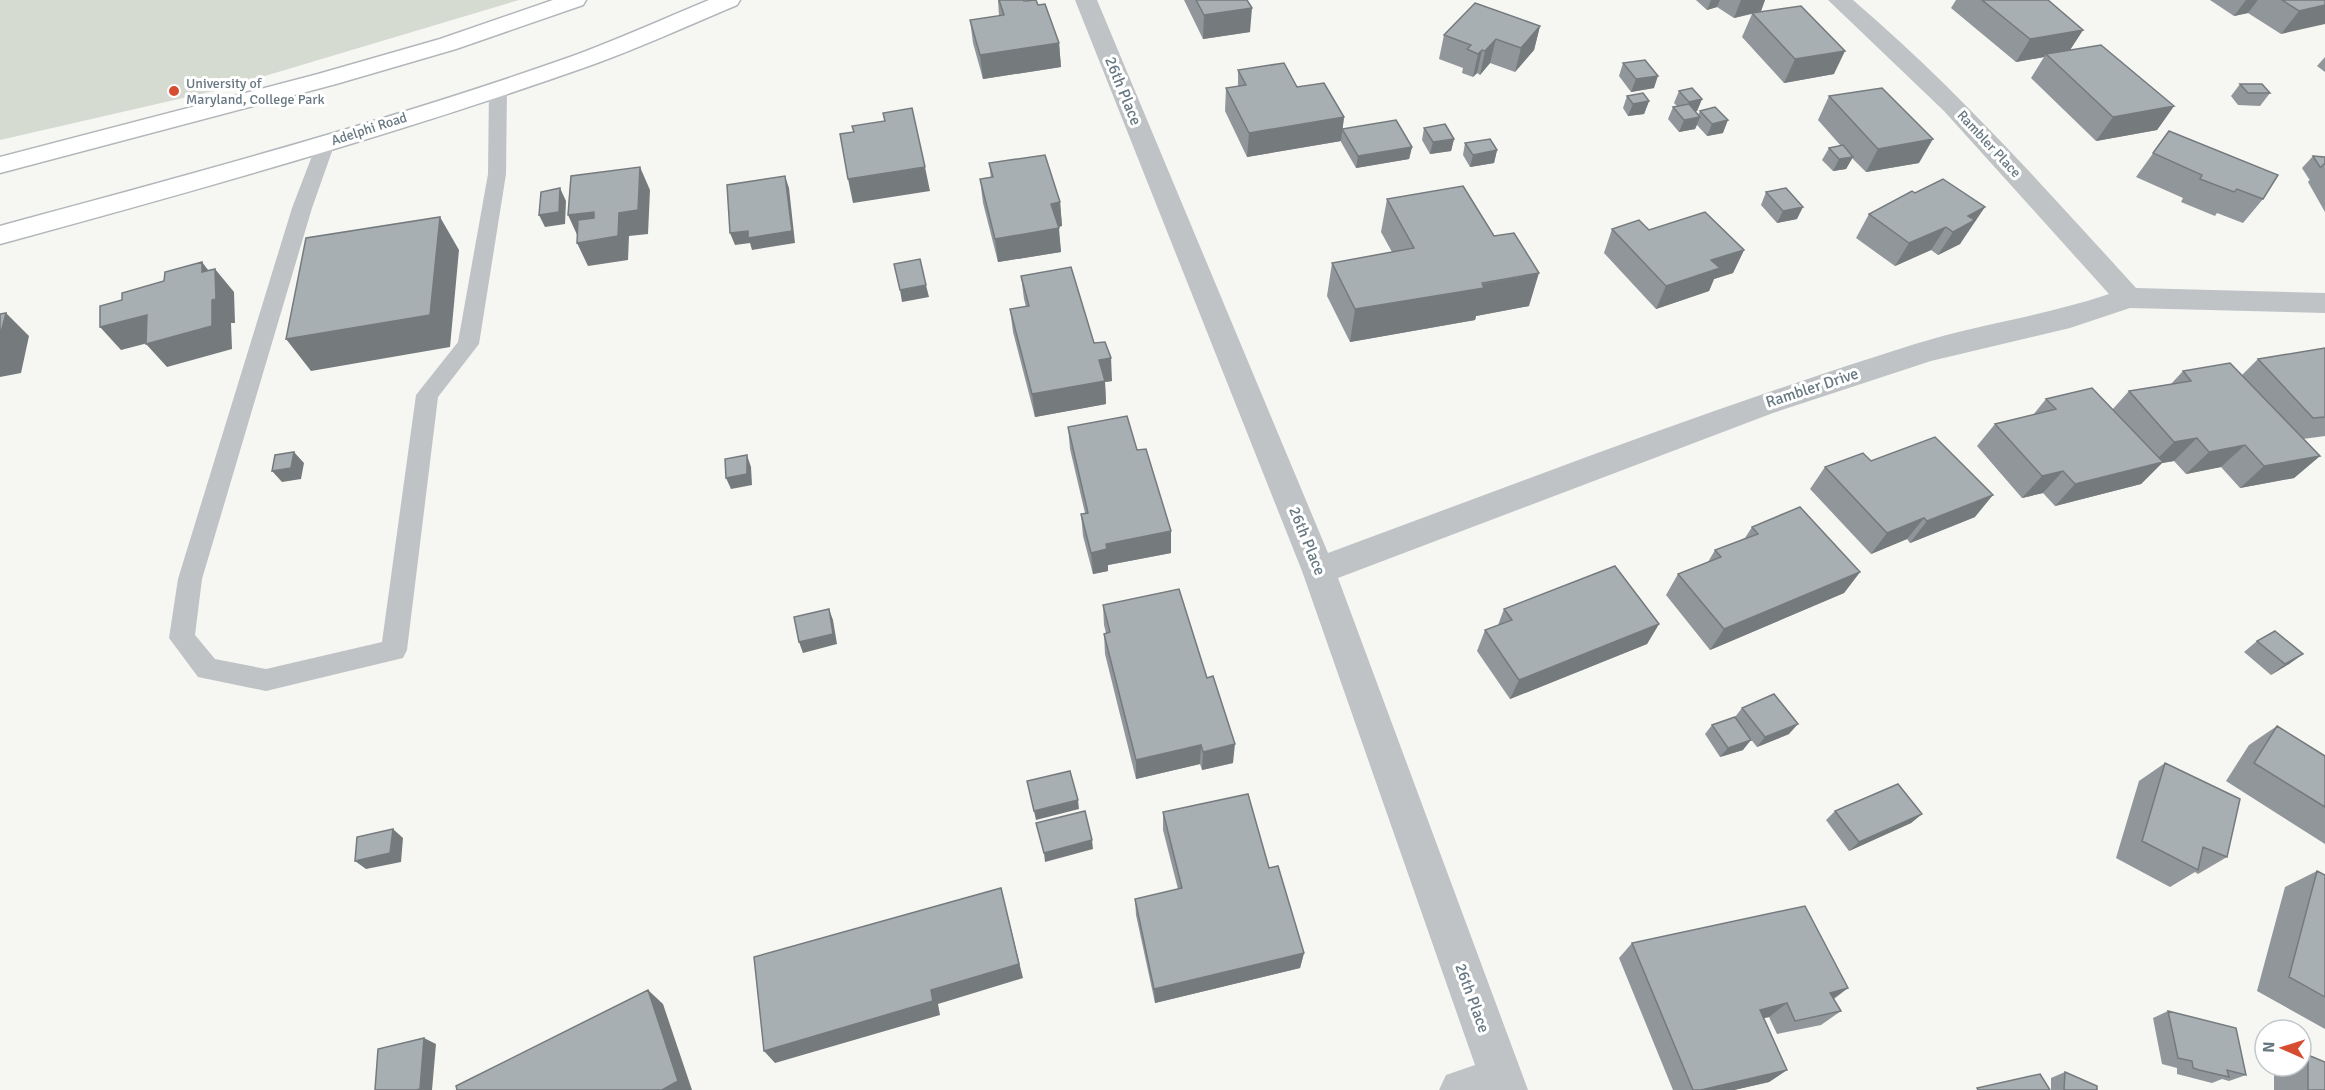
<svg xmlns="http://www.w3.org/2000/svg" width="2325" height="1090" viewBox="0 0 2325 1090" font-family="Signika,sans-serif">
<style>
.green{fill:#d6dbd2}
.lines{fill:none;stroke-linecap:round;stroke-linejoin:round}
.secondary-casing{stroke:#b2b7bb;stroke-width:3}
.lane{fill:#bfc3c6;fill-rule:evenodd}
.street{fill:#bfc3c6;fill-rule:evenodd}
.secondary{fill:#fff;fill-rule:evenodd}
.wall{fill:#90969a}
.shaded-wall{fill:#757a7d}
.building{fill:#a7afb3;stroke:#757a7d;stroke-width:1.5}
.poi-dot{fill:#d74d32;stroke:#fff;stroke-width:2}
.labels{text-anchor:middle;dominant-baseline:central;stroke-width:6;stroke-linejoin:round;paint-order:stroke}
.far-poi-label{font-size:14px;fill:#677882;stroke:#fff;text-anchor:start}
.far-street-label{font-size:14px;fill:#677882;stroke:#fff}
.street-label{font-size:16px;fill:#677882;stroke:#fff}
</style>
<rect width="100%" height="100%" fill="#f6f6f3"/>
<path class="green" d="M0,0H519L218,90L0,140Z"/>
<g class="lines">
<defs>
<path id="secondary" d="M553,0H586L583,5L456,49L336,84L0,173V157L318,74L440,39Z
M709,0H740L737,5C687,26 637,49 586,67C394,135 197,190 0,244V226C191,174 383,123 570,57C617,40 663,19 709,0Z"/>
</defs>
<use href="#secondary" class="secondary-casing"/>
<path class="lane" d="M498,84L504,85L507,89L506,174L479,344L438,397L407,650L403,658L266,691L198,677L169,638L178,579L292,208L317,143L319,139H333L335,143L312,208L202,579L195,635L215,659L266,669L382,642L416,395L458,342L488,174L489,89L492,85Z"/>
<path class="street" d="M1075,0H1097L1328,553C1523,481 1717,406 1915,344C1979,324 2044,316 2109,294L1944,111L1828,0H1853C1956,88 2045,188 2136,288L2325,293V313L2130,308L2070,328L1931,361L1773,413L1338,578L1528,1090H1439L1446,1075L1475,1065L1302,571Z"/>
<use href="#secondary" class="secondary"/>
</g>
<path class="wall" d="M998,0H1023L1038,5L1059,43L1061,67L983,79L973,43L970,20L999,16Z
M1184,0H1247L1250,32L1203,39Z
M1696,0H1765L1761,11L1754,13L1834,74L1784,83L1742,37L1752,14L1734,18L1717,7L1707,10Z
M1956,0H2048L2083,30L2070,50L2174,106L2157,130L2096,141L2031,78L2044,57L2016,62L1951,8Z
M2210,0H2325L2281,34L2248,13L2234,16Z
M1540,26L1534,50L1515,72L1490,63L1480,75L1477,73L1473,77L1462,73L1463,68L1439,59L1444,35Z
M2325,57V72L2317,66Z
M1623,63L1654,88L1631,92L1619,76Z
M1238,70L1344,117L1341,141L1247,157L1225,111L1226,88L1238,86Z
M2240,84L2270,93L2260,106L2238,105L2231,96Z
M1679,91L1702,99L1697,111L1695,112L1698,115L1700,111L1723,133L1707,136L1697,125L1695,129L1679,132L1668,119L1673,107L1677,106L1674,103Z
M1627,96L1649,101L1644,114L1628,116L1623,108Z
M1829,96L1919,163L1866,172L1852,158L1846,169L1833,171L1822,160L1829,148L1841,146L1818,120Z
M1424,128L1454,139L1451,151L1430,154L1422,140Z
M1342,129L1412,147L1409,159L1356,168L1341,142Z
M2169,131L2263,199L2243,223L2217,213L2215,216L2181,202L2183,198L2136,177Z
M1465,143L1497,150L1494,163L1470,167L1463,155Z
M2313,156L2325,157V212L2308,182L2310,179H2309L2302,168Z
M989,163L1060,202L1062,226L1058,227L1061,252L998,262L983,203L980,179L991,178Z
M1766,192L1797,219L1777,223L1761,205Z
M1387,199L1494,236L1529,306L1476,316L1475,320L1350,342L1327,296L1332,263L1392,252L1381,232Z
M1869,214L1969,231L1967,232L1960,244L1938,255L1931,250L1895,266L1856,238Z
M1612,229L1649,230L1744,250L1733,273L1714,279L1709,291L1656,309L1604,253Z
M1021,276L1094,343L1112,381L1105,382L1106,404L1035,417L1013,332L1010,309L1026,307L1024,299Z
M2325,348V436L2303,439L2320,456L2294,478L2240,488L2221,467L2186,474L2174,461L2162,463L2141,484L2055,506L2043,493L2022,498L1977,446L1995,424L2033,415L2046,399L2112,410L2129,391L2171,384L2183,371L2242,375L2258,359Z
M1068,427L1137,450L1171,531V553L1108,565V571L1093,574L1083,536L1081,514L1085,513L1070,449Z
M1871,461L1975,517L1910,543L1907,539L1871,554L1810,489L1825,467Z
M1752,527L1860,572L1844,593L1710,650L1666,595L1678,574L1708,562L1715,550L1745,538Z
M1103,605L1233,763L1202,770L1200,764L1136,779L1105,654L1104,634L1106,633L1104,625Z
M1504,609L1659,624L1647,644L1510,699L1477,651L1485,630L1498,625Z
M2257,641L2303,654L2289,664L2271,675L2244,652Z
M1742,708L1789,734L1757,747L1742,728L1743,750L1720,757L1705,734L1712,725L1735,717Z
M2277,726L2325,756V844L2226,781L2249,745Z
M2165,763L2227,857L2198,874L2195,872L2170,887L2116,858L2139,781Z
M1835,811L1922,814L1911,823L1849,851L1826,820Z
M1163,812L1304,953L1300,968L1155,1003L1136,915L1135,899L1178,889L1163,830Z
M2317,871L2325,875V1029L2257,991L2285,887Z
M1632,943L1848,988L1834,999L1841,1011L1821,1025L1777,1034L1769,1017L1764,1018L1787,1070L1769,1082L1734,1090H1673L1619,958Z
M2168,1011L2246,1075L2229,1081L2222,1079L2212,1083L2177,1074V1068L2162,1064L2153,1018Z
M2308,1055L2325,1090H2274V1067L2277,1066H2301V1057Z
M2065,1072L2097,1090H2051V1078Z"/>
<path class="shaded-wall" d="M1711,0H1720L1717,7L1707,10Z
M1741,0H1765L1761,11L1734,18Z
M2246,0H2258L2248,13L2234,16Z
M2325,5V24L2281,34L2299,11Z
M1252,8L1250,32L1203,39L1204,15Z
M1540,26L1534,50L1515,72L1521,48Z
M2083,30L2068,53L2046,54L2044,57L2016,62L2030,39Z
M1496,39L1490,63L1480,75L1485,51Z
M1059,43L1061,67L983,79L980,55Z
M1482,50L1477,73L1473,77L1478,54Z
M1845,51L1834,74L1784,83L1795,59Z
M1658,76L1654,88L1631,92L1636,79Z
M1702,99L1697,111L1684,114L1689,102Z
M1649,101L1644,114L1628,116L1633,104Z
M2174,106L2157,130L2096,141L2113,117Z
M1344,117L1341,141L1247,157L1249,133Z
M1700,117L1695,129L1679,132L1684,120Z
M1728,120L1723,133L1707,136L1712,124Z
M1454,139L1451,151L1430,154L1433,142Z
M1933,139L1919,163L1866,172L1878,149Z
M1412,147L1409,159L1356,168L1358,156Z
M1497,150L1494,163L1470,167L1473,155Z
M1853,157L1846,169L1833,171L1839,159Z
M640,167L650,190L648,234L629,236L628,260L588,266L577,243L619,213Z
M925,167L930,191L853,203L848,179Z
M785,176L789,188L795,243L752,250L750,243L735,245L730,233Z
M560,188L566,201L565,224L545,227L539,215Z
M1060,202L1062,226L1053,228L1051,204Z
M1803,207L1797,219L1777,223L1783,211Z
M1985,207L1960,244L1938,255L1953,232L1968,216Z
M594,212L605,235L579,239L568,215Z
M440,217L459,250L450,347L311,371L286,339Z
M1946,227L1931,250L1895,266L1909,243Z
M1059,228L1061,252L998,262L995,239Z
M1744,250L1733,273L1714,279L1709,291L1656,309L1666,286L1711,260Z
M202,262L215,279V269L234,292L235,323H231L232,349L167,367L146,344L202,272Z
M1539,273L1529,306L1476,316L1475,320L1350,342L1355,309Z
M926,285L929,297L902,302L900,290Z
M6,313L29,336L21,373L0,377V336Z
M147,315L167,338L121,350L100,327Z
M1111,358L1112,381L1105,382L1106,404L1035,417L1032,394L1099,360Z
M2197,438L2174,461L2162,463L2141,484L2055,506L2075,484L2152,464L2174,442Z
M2245,445L2221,467L2186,474L2209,452Z
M294,452L304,463L301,479L282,482L272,471Z
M747,455L751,467L752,485L731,489L726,478Z
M2320,456L2294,478L2240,488L2264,466Z
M2063,471L2043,493L2022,498L2042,476Z
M1993,495L1975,517L1910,543L1927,521Z
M1924,518L1907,539L1871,554L1887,533Z
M1171,531V553L1108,565V571L1093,574L1091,553L1106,544Z
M1860,572L1844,593L1710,650L1724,629Z
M829,609L833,620L837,644L803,653L799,642Z
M1659,624L1647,644L1510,699L1519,680Z
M2303,654L2289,664L2271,675L2285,664Z
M1798,724L1789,734L1757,747L1765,737Z
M1751,740L1743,750L1720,757L1728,748Z
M1235,744L1233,763L1202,770L1203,752Z
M1201,745L1200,764L1136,779V760Z
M1078,800L1079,809L1036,820L1034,811Z
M1922,814L1911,823L1849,851L1859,842Z
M393,829L403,838L401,862L366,869L355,861Z
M1092,840L1093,849L1045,862L1044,853Z
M1001,888L1023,978L938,1004L940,1015L775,1063L764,1051L931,990Z
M1304,953L1300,968L1155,1003L1154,989Z
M1848,988L1828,1002L1830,993Z
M648,990L663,1004L692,1090H662Z
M1787,1003L1769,1017L1742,1023L1760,1010Z
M424,1038L436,1044L432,1090H416Z
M1787,1070L1769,1082L1734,1090H1701Z"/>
<path class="building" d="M999,0H1023L1024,1L1036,0L1038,5L1045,4L1059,43L980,55L970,20L1004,15Z
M1196,0H1247L1252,8L1204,15Z
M1982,0H2048L2083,30L2030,39Z
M2282,0H2325V5L2299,11Z
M1475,3L1540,26L1521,48L1496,39L1485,51L1482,50L1478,54L1467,49L1471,45L1444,35Z
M1801,6L1845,51L1795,59L1752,13Z
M2101,45L2174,106L2113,117L2046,54Z
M1645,60L1658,76L1636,79L1623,63Z
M1284,63L1297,87L1324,83L1344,117L1249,133L1226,88L1246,85L1238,70Z
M2240,84H2262L2270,93H2248Z
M1692,88L1702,99L1689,102L1679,91Z
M1882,88L1933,139L1878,149L1829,96Z
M1643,93L1649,101L1633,104L1627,96Z
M1689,104L1700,117L1684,120L1673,107Z
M1715,107L1728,120L1712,124L1700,111Z
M912,108L925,167L848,179L840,134L854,132L852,126L885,121L883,113Z
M1396,120L1412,147L1358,156L1342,129Z
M1445,124L1454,139L1433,142L1424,128Z
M2169,131L2278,175L2263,199L2237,189L2234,192L2200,179L2202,175L2153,153Z
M1490,139L1497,150L1473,155L1465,143Z
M1843,145L1853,157L1839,159L1829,148Z
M1045,155L1060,202L1051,204L1059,228L995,239L980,179L993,177L989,163Z
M2313,156L2325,157V163L2321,167H2320Z
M640,167L638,210L619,213L618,236L577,243L578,220L594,218V212L568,215L571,176Z
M785,176L792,231L748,238V231L730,233L727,185Z
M1943,179L1985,207L1968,216L1975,220L1953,232L1946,227L1909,243L1869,214L1912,191L1915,193Z
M1463,186L1494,236L1514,233L1539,273L1482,283L1484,288L1355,309L1332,263L1414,248L1387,199Z
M560,188L559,212L539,215L541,192Z
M1786,188L1803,207L1783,211L1766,192Z
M1705,212L1744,250L1711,260L1720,268L1666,286L1612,229L1639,220L1649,230Z
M440,217L430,315L286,339L306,238Z
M920,259L926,285L900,290L894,264Z
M202,262V272L215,269L216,299L212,300V326L146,344L147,315L100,327V306L122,300V293L164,281L165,272Z
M1071,267L1094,343L1105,342L1111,358L1099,360L1105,381L1032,394L1010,309L1029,306L1021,276Z
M6,313L0,336V314Z
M2325,348V417L2313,418L2258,359Z
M2230,363L2320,456L2264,466L2245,445L2209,452L2197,438L2174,442L2129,391L2191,381L2183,371Z
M2092,388L2163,462L2075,484L2063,471L2042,476L1995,424L2056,409L2046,399Z
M1127,416L1137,450L1146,449L1171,531L1106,544L1107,549L1091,553L1081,514L1088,513L1068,427Z
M1935,437L1993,495L1927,521L1924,518L1887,533L1825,467L1863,453L1871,461Z
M294,452L291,468L272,471L275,455Z
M747,455V474L726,478L725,459Z
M1800,507L1860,572L1724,629L1678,574L1721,557L1715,550L1758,534L1752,527Z
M1615,566L1659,624L1519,680L1485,630L1512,620L1504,609Z
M1179,589L1207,678L1213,676L1235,744L1203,752L1201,745L1136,760L1104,634L1110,632L1103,605Z
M829,609L833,634L799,642L794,617Z
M2275,631L2303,654L2285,664L2257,641Z
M1774,694L1798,724L1765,737L1742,708Z
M1735,717L1751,740L1728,748L1712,725Z
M2277,726L2325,756V807L2254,763Z
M2165,763L2240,799L2227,857L2203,847L2198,870L2142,841Z
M1070,771L1078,800L1034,811L1027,781Z
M1898,784L1922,814L1859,842L1835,811Z
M1248,794L1269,868L1278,866L1304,953L1154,989L1135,899L1182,888L1163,812Z
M1085,811L1092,840L1044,853L1036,823Z
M393,829L390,853L355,861L357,837Z
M2317,871L2325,875V997L2289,977Z
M1001,888L1019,964L931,990L933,1001L764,1051L754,957Z
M1805,906L1848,988L1830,993L1841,1011L1795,1021L1787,1003L1760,1010L1787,1070L1701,1090H1693L1632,943Z
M648,990L678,1081L662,1090H457L456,1086Z
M2168,1011L2236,1028L2246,1075L2227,1070L2229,1077L2199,1070L2193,1068L2192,1061L2178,1058Z
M424,1038L420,1089L416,1090H375L378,1049Z
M2308,1055L2325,1062V1090H2308Z
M2065,1072L2097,1086V1090H2064Z
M2040,1074L2050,1090H1978L1977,1088Z"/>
<circle class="poi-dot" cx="174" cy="91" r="6"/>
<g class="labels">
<g class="far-poi-label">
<text x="186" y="83">University of<tspan x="186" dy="16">Maryland, College Park</tspan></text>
</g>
<g class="far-street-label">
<text transform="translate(369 129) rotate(-18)">Adelphi Road</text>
<text transform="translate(1989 144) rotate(47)">Rambler Place</text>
</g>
<g class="street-label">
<text transform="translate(1123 91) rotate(68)">26th Place</text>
<text transform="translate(1812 388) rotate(-18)">Rambler Drive</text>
<text transform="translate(1307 541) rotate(68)">26th Place</text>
<text transform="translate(1472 998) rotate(70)">26th Place</text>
</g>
</g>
<g transform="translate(2283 1048) rotate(273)"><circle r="28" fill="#ffffff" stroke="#c2c9cd" stroke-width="1.5"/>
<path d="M0-4.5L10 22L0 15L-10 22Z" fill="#d74d32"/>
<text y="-9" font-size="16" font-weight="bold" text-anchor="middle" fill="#677882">N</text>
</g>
</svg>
